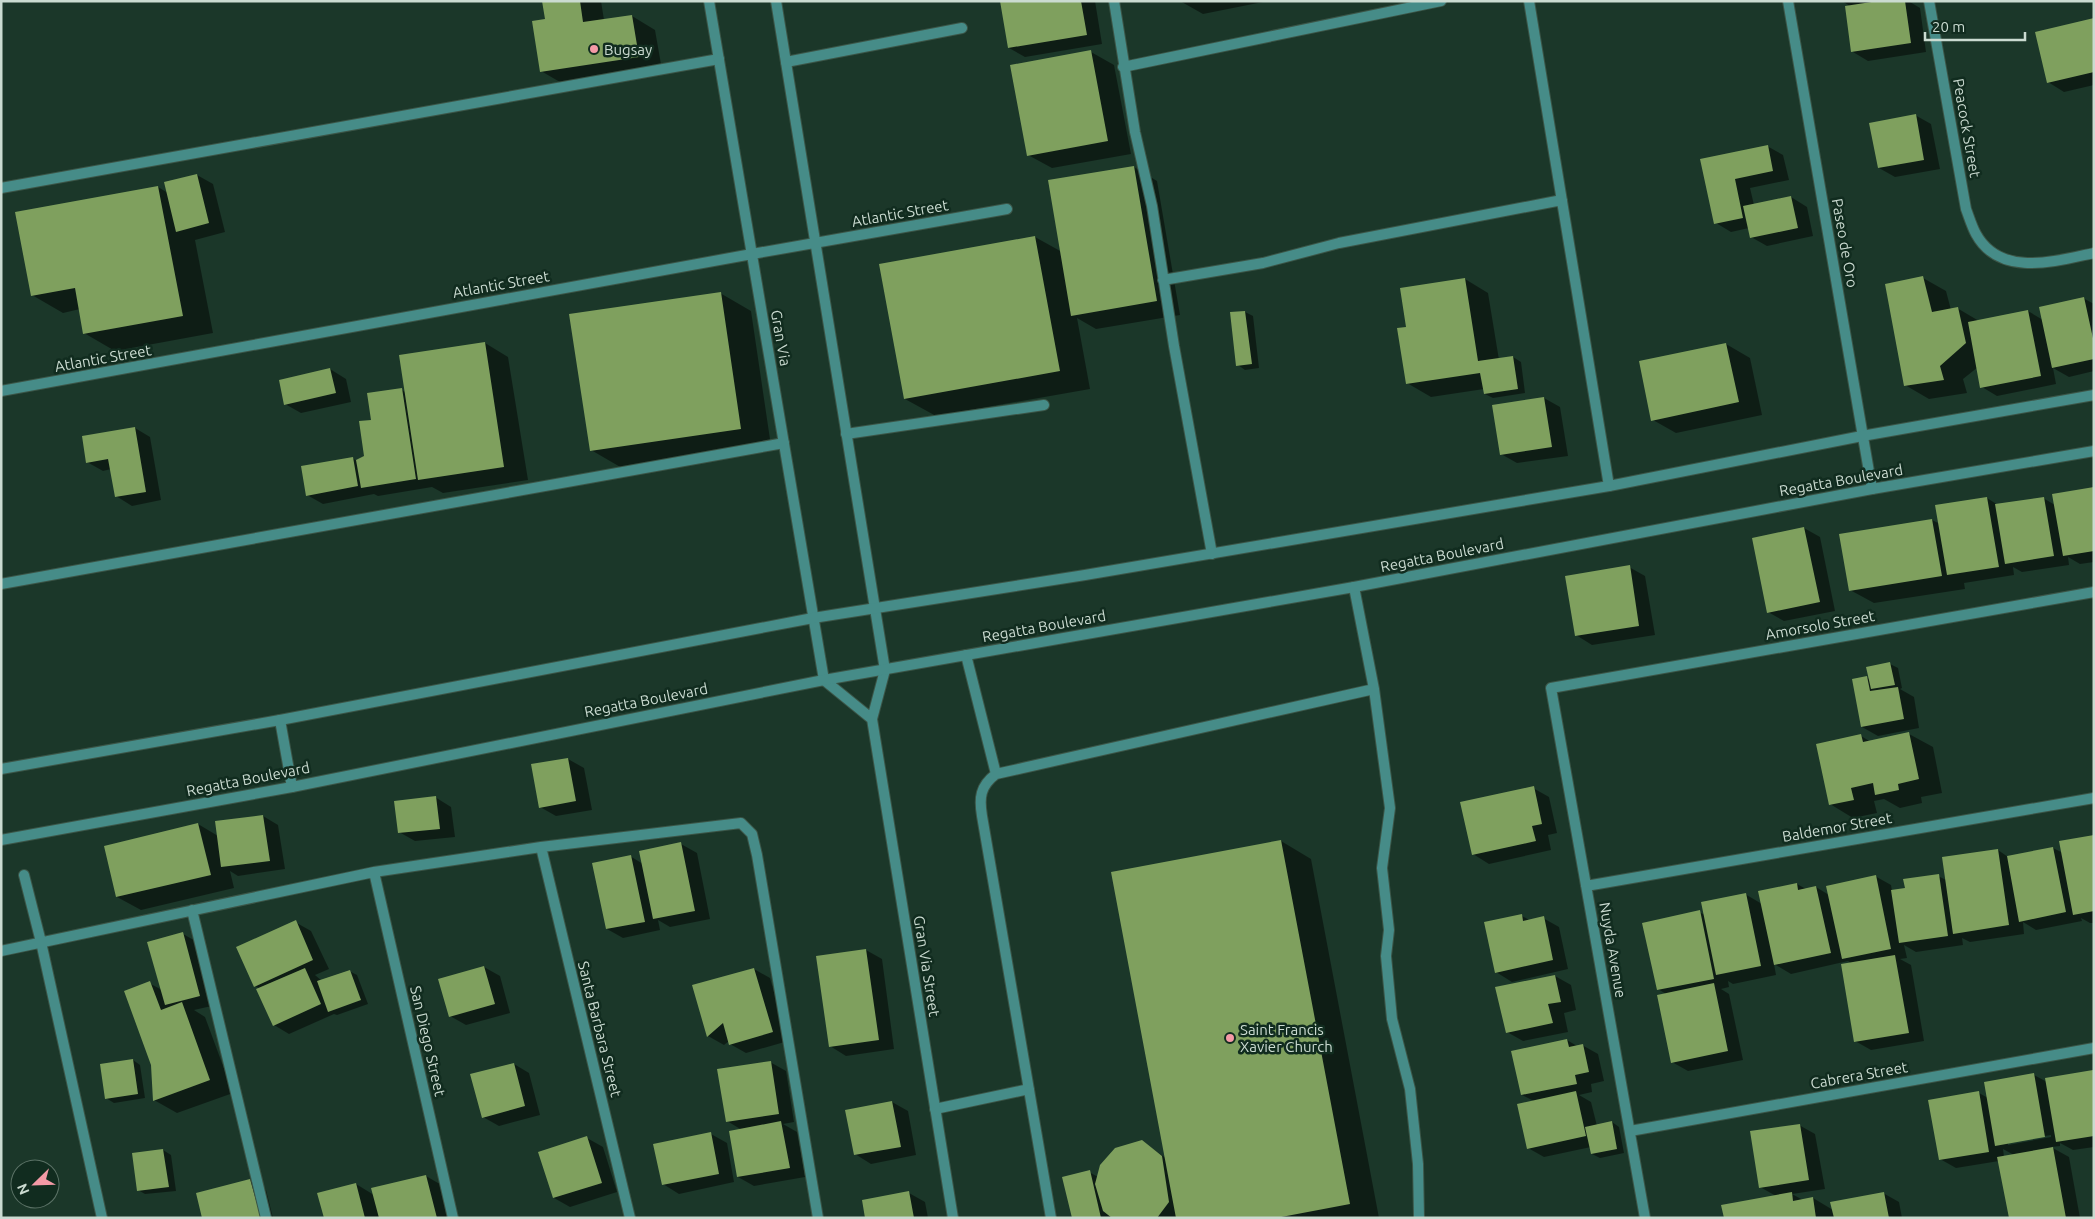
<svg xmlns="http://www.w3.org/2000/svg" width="2095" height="1219" viewBox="0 0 2095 1219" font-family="Ubuntu,sans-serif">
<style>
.shadow{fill:#0007;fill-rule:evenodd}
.building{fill:#7fa05e}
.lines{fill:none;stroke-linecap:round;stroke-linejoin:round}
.service-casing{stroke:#3b5547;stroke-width:12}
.minor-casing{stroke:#3b5547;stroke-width:12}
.tertiary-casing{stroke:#3b5547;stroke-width:12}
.service{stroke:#468c88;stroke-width:10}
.minor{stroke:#468c88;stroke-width:10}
.tertiary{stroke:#468c88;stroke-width:10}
.poi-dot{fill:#f49aa6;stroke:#112c1f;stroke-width:2}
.labels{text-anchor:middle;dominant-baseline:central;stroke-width:5;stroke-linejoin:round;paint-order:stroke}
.poi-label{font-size:15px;fill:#cbdbd1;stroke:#112c1f;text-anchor:start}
.street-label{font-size:15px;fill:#cbdbd1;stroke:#112c1f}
</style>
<rect width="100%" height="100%" fill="#1b3729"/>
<path class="shadow" d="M543,1H601L604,20L632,16L655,30L662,70L565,85L541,71L546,20Z
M1001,1H1095L1102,44L1025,57L1009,48Z
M1180,1H1268L1203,14Z
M1842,1H1915L1910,2L1920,8L1926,52L1868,61L1853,52L1850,6Z
M2094,20V85L2064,92L2048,82Z
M1091,52L1114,65L1131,154L1052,168L1028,155Z
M1915,115L1931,124L1940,169L1895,177L1879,168Z
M1767,146L1783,155L1789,180L1750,188L1754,205L1791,197L1807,207L1813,236L1767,246L1751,237L1749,228L1731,232L1716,223L1702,160Z
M1134,167L1157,181L1180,315L1096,329L1077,318L1090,389L936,416L905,399L1035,237L1062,252Z
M197,175L213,184L225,232L195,240L213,333L115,351L84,333L80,309L63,313L32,295L17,213L158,187L168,193L166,183Z
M1923,278L1946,291L1951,310L1957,308L1979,321L2028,311L2043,320L2083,298L2094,304V371L2069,377L2053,368L2056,384L1997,396L1982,387L1978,367L1963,379L1967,393L1929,399L1905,385Z
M1465,279L1488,293L1499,360L1513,357L1521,362L1525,393L1493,398L1485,394L1484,389L1431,397L1407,383Z
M720,293L751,311L771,446L622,468L591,450Z
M1245,312L1253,316L1259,368L1245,370L1238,365L1232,313Z
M485,343L508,357L528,480L443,493L432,487L378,496L374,494L323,504L307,495L352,458L357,461L365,456L372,421L402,390L405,392Z
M1726,344L1750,358L1762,415L1676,433L1653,420Z
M330,369L346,379L351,402L301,413L285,404Z
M1544,398L1560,407L1568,456L1517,463L1501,454Z
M135,428L150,437L161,500L132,506L116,496L111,469L103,471L87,462Z
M2094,489V562L2080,564L2068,557L2069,565L2022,572L2013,567L2014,575L1964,583L1965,589L1874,603L1850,590L1932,520L1940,524L1987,498L1998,505L2043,498L2055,505Z
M1804,528L1820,537L1835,611L1784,621L1768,612Z
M1629,567L1645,576L1655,635L1592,645L1576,635Z
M1890,664L1898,668L1902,688L1900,689L1914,697L1919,728L1878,736L1862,727L1867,678L1870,679Z
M1909,734L1933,747L1942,793L1921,797L1922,803L1900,808L1884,799L1874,801L1877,813L1853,818L1830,804L1861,736L1871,742Z
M568,759L584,768L592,810L556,816L540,807Z
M1533,788L1549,797L1557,833L1548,835L1551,850L1489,864L1473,854Z
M435,797L451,807L455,837L415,841L399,832Z
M263,816L278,825L285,869L238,876L230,871L234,888L141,910L117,897L106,847L198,824L218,836Z
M2094,836V923H2090L2081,918L2082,921L2036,930L2023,922L2024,934L1970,942L1962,938L1963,945L1916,952L1904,945L1907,958L1900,959L1911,965L1924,1041L1871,1050L1855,1041L1852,964L1848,961L1791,974L1774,964L1776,975L1733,984L1728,981L1729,987L1721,989L1729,994L1743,1060L1688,1071L1672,1062L1666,994L1658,989L1699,912L1705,915L1745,894L1762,904L1797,884L1806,889L1816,887L1829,895L1875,876L1891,885L1892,891L1906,889L1938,876L1946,880L1998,850L2008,857L2053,848L2063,853Z
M1281,841L1311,859L1379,1218H1073L1089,1172L1098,1177L1142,1142L1166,1158Z
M681,844L697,853L710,919L670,927L658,920L660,930L623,938L607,929L630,856L643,864Z
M1522,916L1531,921L1543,918L1559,927L1568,969L1512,982L1496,972Z
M295,922L311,931L329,969L315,975L322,981L349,971L357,975L368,1004L337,1015L334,1014L289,1034L274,1025L261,989L255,986Z
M183,934L199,943L216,1005L194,1010L205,1017L233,1093L177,1113L154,1100L149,983L162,990Z
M866,950L882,959L894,1049L846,1056L830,1046L818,957Z
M484,967L500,976L510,1013L466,1025L450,1016Z
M754,969L770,978L788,1041L746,1053L730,1044L729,1041L724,1045L708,1036L694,986Z
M1555,976L1571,985L1576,1010L1564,1013L1568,1032L1523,1041L1507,1032Z
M1567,1040L1577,1046L1582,1045L1598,1054L1604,1081L1591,1084L1592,1092L1579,1095L1591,1102L1597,1126L1612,1122L1619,1127L1624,1153L1600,1158L1592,1154L1591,1147L1544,1157L1528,1148L1534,1101L1522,1095Z
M133,1060L140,1065L145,1098L114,1103L106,1098Z
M770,1062L786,1071L794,1122L783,1124L797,1132L805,1177L754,1186L738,1177L742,1130L727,1121Z
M514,1064L529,1073L540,1115L499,1126L483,1117Z
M2093,1071L2094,1147L2073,1150L2060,1143V1146L2051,1147L2069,1157L2080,1218H2010L1999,1161L1956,1168L1940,1159L1979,1093L1988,1098L2034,1075L2047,1082ZM2051,1135V1137L2008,1145V1142ZM2003,1149L2014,1155L2004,1157Z
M892,1102L908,1111L916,1155L871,1164L855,1154Z
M1799,1125L1815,1134L1825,1189L1792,1194L1803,1200L1813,1198L1833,1210L1883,1193L1899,1202L1902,1218H1725L1776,1196L1760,1187Z
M711,1134L727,1143L734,1182L679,1194L663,1184Z
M587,1138L603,1147L617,1192L570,1207L554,1198Z
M163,1150L171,1155L176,1191L145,1194L138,1190Z
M426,1176L450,1190L457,1218H325L356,1184L374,1195Z
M250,1180L266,1190L273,1218H203Z
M909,1193L925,1202L928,1218H867Z"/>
<path class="building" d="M542,1H580L583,22L632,15L639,57L540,72L532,21L545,19Z
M1000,1H1081L1087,35L1008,48Z
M1878,1H1905L1911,43L1851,52L1845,6Z
M2094,18V72L2047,83L2035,32Z
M1091,50L1108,141L1027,156L1010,65Z
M1916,114L1924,160L1878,168L1869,123Z
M1768,145L1773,171L1735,179L1743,218L1714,224L1700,159Z
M1134,166L1157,301L1071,316L1048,180Z
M197,174L209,223L176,232L164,182Z
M158,186L183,316L83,334L75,288L31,296L15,212Z
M1791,196L1798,228L1750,238L1743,206Z
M1035,236L1060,371L904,399L879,264Z
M1923,276L1932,312L1958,307L1966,343L1940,366L1944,380L1904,386L1885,284Z
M1465,278L1478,361L1513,356L1518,389L1484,394L1480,373L1406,384L1397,328L1406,327L1400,288Z
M721,292L741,429L590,451L569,314Z
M2084,297L2094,343V359L2052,368L2039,307Z
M2028,310L2041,376L1980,388L1968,322Z
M1245,311L1252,364L1236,366L1230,312Z
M485,342L504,467L418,480L399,355Z
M1726,343L1739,402L1651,421L1639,361Z
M330,368L336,393L284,405L279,380Z
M402,388L416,479L361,488L356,460L364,456L359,421L371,420L367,393Z
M1544,397L1552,447L1500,455L1492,405Z
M135,427L146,492L115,497L108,459L86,463L82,436Z
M353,457L358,486L306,496L301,466Z
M2094,487V551L2063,556L2052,494Z
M1987,497L1999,567L1947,575L1935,505Z
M2044,497L2054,556L2005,564L1995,504Z
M1932,519L1942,576L1849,591L1839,534Z
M1804,527L1820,602L1767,613L1752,538Z
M1630,565L1639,626L1575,636L1565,576Z
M1890,662L1895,685L1871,689L1866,667Z
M1867,676L1870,691L1898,687L1904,719L1861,727L1852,679Z
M1909,732L1919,779L1898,784L1899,790L1875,795L1873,783L1851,788L1854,800L1829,805L1816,744L1861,734L1863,742Z
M568,758L576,801L539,808L531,764Z
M1534,786L1542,824L1532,826L1536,841L1472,855L1460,802Z
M436,796L440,829L398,833L394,801Z
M263,815L270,861L221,867L215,821Z
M198,823L211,875L116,897L104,846Z
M2094,835V911L2073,915L2059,841Z
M1281,840L1350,1204L1276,1218H1176L1111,872Z
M681,842L695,911L653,919L639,851Z
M2053,847L2066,912L2019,922L2007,856Z
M1998,849L2009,925L1953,934L1942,857Z
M631,855L645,922L606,929L592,863Z
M1939,874L1948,936L1899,943L1891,890L1905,888L1903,879Z
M1876,875L1891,949L1842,959L1826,886Z
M1797,883L1798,890L1816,886L1831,953L1774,965L1758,891Z
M1746,893L1761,966L1716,975L1701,902Z
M1700,910L1714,979L1657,990L1642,923Z
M1522,914L1523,921L1544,916L1553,960L1495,973L1484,922Z
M296,920L313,960L254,987L236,947Z
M183,932L200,996L165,1005L147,942Z
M866,949L879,1040L829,1047L816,956Z
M1895,955L1909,1033L1854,1042L1841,964Z
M484,966L495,1004L449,1017L438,979Z
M305,968L321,1004L273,1026L256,989Z
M754,968L773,1032L729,1045L723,1023L707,1037L692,985Z
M350,970L361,1000L328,1012L317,981Z
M1555,975L1561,1002L1548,1004L1553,1023L1506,1033L1495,987Z
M150,981L161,1010L182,1002L210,1080L153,1101L151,1065L124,991Z
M1714,983L1728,1051L1671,1063L1657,995Z
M1567,1039L1569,1047L1583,1044L1589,1072L1575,1075L1577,1084L1521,1095L1511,1051Z
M133,1059L138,1094L105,1099L100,1064Z
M771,1061L779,1114L726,1122L717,1069Z
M514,1063L525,1106L482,1118L470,1074Z
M2093,1070L2094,1136L2056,1142L2045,1078Z
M2034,1073L2045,1137L1995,1146L1984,1082Z
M1576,1091L1586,1136L1527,1149L1517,1104Z
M1979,1091L1989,1152L1939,1160L1928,1100Z
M892,1101L901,1147L854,1155L845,1110Z
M781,1121L790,1168L737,1177L729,1131Z
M1612,1121L1617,1149L1591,1154L1585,1127Z
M1800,1124L1809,1180L1759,1188L1750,1131Z
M711,1132L719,1174L662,1185L653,1144Z
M587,1136L602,1183L553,1198L538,1152Z
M1142,1140L1162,1156L1169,1202L1157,1218H1112L1103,1211L1095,1184L1100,1165L1115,1148Z
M2053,1147L2066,1218H2009L1997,1157Z
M163,1149L169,1187L137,1191L132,1153Z
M1090,1170L1101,1218H1072L1062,1177Z
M426,1175L437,1218H379L371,1188Z
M250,1179L261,1218H202L196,1193Z
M356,1183L365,1218H324L317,1193Z
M909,1191L914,1218H865L862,1200Z
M1792,1192L1793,1201L1813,1197L1816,1218H1724L1721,1205Z
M1884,1192L1889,1218H1834L1830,1202Z"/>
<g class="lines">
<defs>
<path id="service" d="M1114,1L1135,132L1152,206L1174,346L1212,554
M1529,1L1609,486
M786,62L962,28
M1123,67L1441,1
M1,188L719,59
M1163,280L1263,263L1339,243L1562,200
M846,434L1044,405
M1,584L784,443
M1354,587L1374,689L1390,808L1382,868L1389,930L1386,956L1392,1019L1410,1089L1418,1164L1419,1218
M966,655L996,774
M935,1109L1029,1089
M1051,1218L982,816C979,798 980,786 996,774L1374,689"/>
<path id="minor" d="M709,1L824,680L872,719
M776,1L885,670L872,719L953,1218
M1788,1L1872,489
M1929,1L1966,209C1969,217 1972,227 1976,234C2000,278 2056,261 2094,253
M1,391L752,254L1007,209
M280,720L292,787
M541,847L630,1218
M374,872L453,1218
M24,875L41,942L102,1218
M1586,886L2094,798
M192,910L266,1218
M1,951L374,872L541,847L741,823L752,834L757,855L818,1218
M1630,1131L2094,1048
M1645,1218L1551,688L2094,592"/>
<path id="tertiary" d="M1,769L280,720L813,618L1085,575L1609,486L1862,436L2094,395
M1,840L292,787L824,680L1354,587L1872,489L2094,451"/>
</defs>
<use href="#service" class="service-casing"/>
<use href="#minor" class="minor-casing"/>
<use href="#tertiary" class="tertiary-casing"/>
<use href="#service" class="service"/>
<use href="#minor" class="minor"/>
<use href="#tertiary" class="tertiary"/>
</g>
<g class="poi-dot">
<circle cx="594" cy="49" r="5"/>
<circle cx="1230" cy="1038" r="5"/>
</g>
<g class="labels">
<g class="poi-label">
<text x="604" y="49">Bugsay</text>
<text x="1240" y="1029">Saint Francis<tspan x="1240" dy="17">Xavier Church</tspan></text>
</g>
<g class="street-label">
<text transform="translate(1967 128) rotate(80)">Peacock Street</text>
<text transform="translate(900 213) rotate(-10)">Atlantic Street</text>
<text transform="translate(1845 243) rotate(80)">Paseo de Oro</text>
<text transform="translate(501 284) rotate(-10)">Atlantic Street</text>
<text transform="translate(781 338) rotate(80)">Gran Via</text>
<text transform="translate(103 358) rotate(-10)">Atlantic Street</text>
<text transform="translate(1841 480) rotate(-10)">Regatta Boulevard</text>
<text transform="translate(1442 555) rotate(-11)">Regatta Boulevard</text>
<text transform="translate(1820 625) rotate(-10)">Amorsolo Street</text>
<text transform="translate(1044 626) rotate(-10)">Regatta Boulevard</text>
<text transform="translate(646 700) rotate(-11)">Regatta Boulevard</text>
<text transform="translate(248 779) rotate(-11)">Regatta Boulevard</text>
<text transform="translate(1837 827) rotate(-10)">Baldemor Street</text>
<text transform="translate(1613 950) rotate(80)">Nuyda Avenue</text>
<text transform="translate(927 966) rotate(81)">Gran Via Street</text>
<text transform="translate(600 1029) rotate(76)">Santa Barbara Street</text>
<text transform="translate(428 1041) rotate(77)">San Diego Street</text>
<text transform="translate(1859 1075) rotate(-10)">Cabrera Street</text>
</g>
</g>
<rect width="2095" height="1219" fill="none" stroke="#cbdbd1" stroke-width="5"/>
<g transform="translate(35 1184) rotate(247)"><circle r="24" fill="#112c1f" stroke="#5b7266"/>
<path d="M0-4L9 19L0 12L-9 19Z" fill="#f49aa6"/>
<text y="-8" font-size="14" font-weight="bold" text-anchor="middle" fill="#cbdbd1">N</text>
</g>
<path d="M1925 32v8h100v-8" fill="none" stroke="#cbdbd1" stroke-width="2.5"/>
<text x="1932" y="32" font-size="15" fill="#cbdbd1" stroke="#112c1f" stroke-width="4" paint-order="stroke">20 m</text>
</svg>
